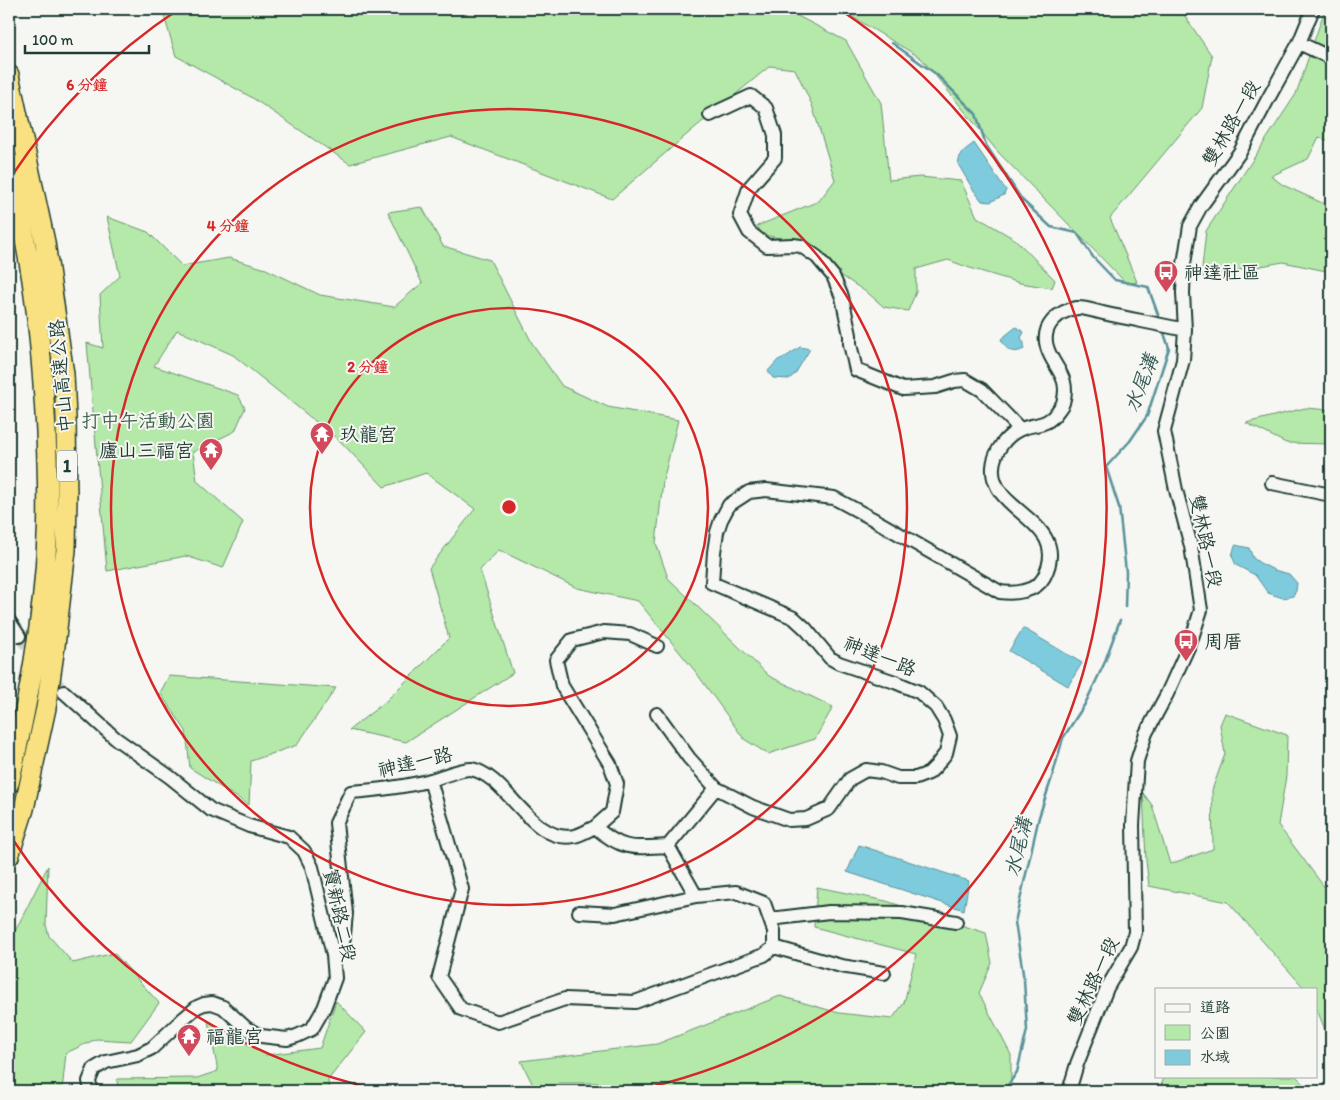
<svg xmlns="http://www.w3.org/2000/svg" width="1340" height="1100" viewBox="0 0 1340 1100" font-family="Itim,'LXGW WenKai TC',sans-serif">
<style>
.green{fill:#b4e9aa;stroke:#6a936f}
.water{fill:#7ecbdd;stroke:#589299}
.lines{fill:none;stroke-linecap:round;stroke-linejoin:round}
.stream{stroke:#589299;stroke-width:2.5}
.minor-tunnel{stroke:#cbd1cc;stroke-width:12;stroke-dasharray:12 6;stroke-linecap:butt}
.minor-casing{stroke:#1f3d34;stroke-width:16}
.highway-casing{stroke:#1f3d34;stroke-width:22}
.minor{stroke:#f6f6f2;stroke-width:12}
.highway{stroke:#f9e181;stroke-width:19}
.ring{fill:none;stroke:#d62828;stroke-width:2.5}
.labels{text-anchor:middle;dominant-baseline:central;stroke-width:4;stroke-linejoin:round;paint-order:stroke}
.shield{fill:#f6f6f2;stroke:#60746d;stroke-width:1}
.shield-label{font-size:18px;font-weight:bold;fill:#1f3d34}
.street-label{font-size:19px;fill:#1f3d34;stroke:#f6f6f2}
.poi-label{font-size:19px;fill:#1f3d34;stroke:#f6f6f2;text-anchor:start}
.park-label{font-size:19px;fill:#3d5f4c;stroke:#f6f6f2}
.water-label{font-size:20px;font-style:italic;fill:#325956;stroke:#f6f6f2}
.centre{fill:#d62828;stroke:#f6f6f2;stroke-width:2.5}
.ring-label{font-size:15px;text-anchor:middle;font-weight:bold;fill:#d62828;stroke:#f6f6f2;stroke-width:4;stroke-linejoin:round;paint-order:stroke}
</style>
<rect width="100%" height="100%" fill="#f6f6f2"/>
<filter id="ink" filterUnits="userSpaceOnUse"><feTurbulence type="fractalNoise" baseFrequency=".02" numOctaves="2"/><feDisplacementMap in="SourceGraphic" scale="10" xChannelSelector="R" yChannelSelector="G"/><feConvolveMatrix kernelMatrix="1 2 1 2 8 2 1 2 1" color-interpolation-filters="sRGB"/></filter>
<g filter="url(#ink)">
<path class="green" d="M162,9H790V12L846,41L881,103L889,180L920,177L961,181L977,217L1016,240L1055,280L1052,288L1020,283L970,268L948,260L916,269V292L908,311L884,307L869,294L827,266L802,242L763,235L757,226L819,201L835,180L812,105L795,69L770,66L691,131L612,199L451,137L350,164L251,97L176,56Z
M839,9H1180L1212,56L1202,108L1110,218L1137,282L1127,284L998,152L921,58Z
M1325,9H1331V142L1319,137L1308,159L1271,176L1283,185L1331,207V272L1283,262L1201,277L1206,231L1296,94Z
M422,207L443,246L490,260L532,343L562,386L608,407L678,420L663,481L656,543L668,578L769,676L833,707L815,739L768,754L744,739L695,671L638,601L577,588L499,550L480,570L513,673L406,742L349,730L385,702L449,638L429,568L475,509L426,473L384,487L341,442L233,355L177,330L154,366L238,395L245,408L235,431L193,452L197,481L243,522L223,568L186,556L107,571L87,343L103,348L100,295L120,276L107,217L148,232L182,266L229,258L266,269L320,295L394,307L422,283L388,212Z
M1305,408L1331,410V444L1286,443L1246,423Z
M169,676L336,688L297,745L251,761L249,805L190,768L186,731L160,693Z
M1225,713L1287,735L1286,776L1278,825L1331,896V1045L1316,1007V989H1305L1228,902L1149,886L1146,861L1143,793L1152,805L1170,864L1213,849L1212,790L1225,754L1220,725Z
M48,866L46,925L49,936L73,963L114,953L159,1003L131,1041L96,1039L66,1053L62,1091H9V943Z
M817,887L886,901L986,933L992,963L979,993L1011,1055V1091H610L600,1083H558L549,1091H536L521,1061L657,1044L780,996L839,1013L892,1019L904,1003L916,954L814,927Z
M336,1001L366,1032L328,1080L329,1091H118L117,1079L197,1078L218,1071L208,1021L266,1055L320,1048Z
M1164,1076H1296L1311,1091H1160Z"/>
<path class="water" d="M974,143L1006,190L1004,195L990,202L982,201L972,188L958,164L961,153Z
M1016,327L1024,332L1021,338L1024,343V349C1012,355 1006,350 1001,339Z
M800,347L810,349L795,374L789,379L773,378L768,371L778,360L787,356Z
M1235,545L1249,548L1253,558L1260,563L1274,570L1289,574L1297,583L1296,591L1293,596L1283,598L1268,593L1255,575L1236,565L1232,556Z
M1023,628L1082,663L1068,686L1009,651Z
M859,845L969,881L964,910L847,872Z"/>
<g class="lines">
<path class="stream" d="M892,43L936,74L976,114L986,145L1022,200L1051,227L1077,233L1093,257L1115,280L1148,287L1160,320
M1125,607L1126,572L1119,507L1106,467L1130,441L1147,416L1169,348L1163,330
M1004,1091L1017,1072L1027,1030L1024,980L1015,922L1039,817L1053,774L1063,738L1085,704L1104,664L1120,620"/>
<path class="minor-tunnel" d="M19,636L64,692"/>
<defs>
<path id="minor" d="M1299,43L1331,58
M710,115L751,96L766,108L775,135V158L749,188L740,215L749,232L767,246L793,245L801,246L817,257L833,276L842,297L850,335V344L856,370L903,389L935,387L954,381L965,380L982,390L1020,429
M1272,483L1331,495
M9,621L19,636
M64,692L115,738L170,777L211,810L249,826L289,837L304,851L312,867L333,955L335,978L324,1008L312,1029L297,1036L287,1039L261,1036L246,1028L223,1007L212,1003L204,1004L197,1007L184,1018L152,1048L138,1055L106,1062L94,1069L89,1081L91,1091
M657,714L689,758L716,788
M430,780L462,889L439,977L461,1009L498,1022L565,999L635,1002L764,955L774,947V931L764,903L736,892L696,896L668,846
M595,827L612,812L617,784L610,764L562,686L556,660L572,640L604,632L630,634L657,646
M579,912L615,914L696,896
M770,919L829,912L902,913L956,922
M774,947L841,966L884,973
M333,955L343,946L346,913L336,823L351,792C378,790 405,787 431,780C441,777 463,768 471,769C507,775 532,845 574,836C581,835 588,830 595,827C623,851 633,848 668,846L716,788L753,807L789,820L806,819L829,809L850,779L866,770L881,772L898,778H916L929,773L936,766L946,753L950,736L944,720L936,707L919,692L895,682L839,663L830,658L806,629L794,618L712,583L714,552L717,532L721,520L729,505L749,492L766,490L834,498L873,519L1000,592C1015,594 1036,592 1044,577C1073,521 989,513 993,467C994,452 1006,435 1021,429C1035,423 1047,427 1057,412C1059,409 1062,406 1063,403C1071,376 1053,368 1047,347C1041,326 1058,311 1077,308C1085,307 1096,312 1103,313C1130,319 1158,324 1185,330
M1069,1091L1077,1064L1107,988L1131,947L1135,932L1133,825L1137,761L1146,733L1167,694L1191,641L1201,610L1191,546L1176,490L1164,431L1183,360L1185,330L1183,293L1184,264L1190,226L1201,206L1240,152L1268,99L1299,43L1313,9"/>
<path id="highway" d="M9,75L45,242L64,374L66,418L67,497L66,550L55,646L46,708L24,809L9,856
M9,162C16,195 23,229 29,262C39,318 43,375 46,431C47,466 49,502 47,537C44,620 28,702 9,783"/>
</defs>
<use href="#minor" class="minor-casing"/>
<use href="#highway" class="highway-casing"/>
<use href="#minor" class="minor"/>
<use href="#highway" class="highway"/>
</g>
</g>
<g class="ring">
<circle cx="509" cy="507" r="199"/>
<circle cx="509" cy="507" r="398"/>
<path d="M385 1091A597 597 0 0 1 11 837M11 177A597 597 0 0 1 179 9M839 9A597 597 0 0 1 633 1091"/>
</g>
<defs>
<symbol id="bus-pin" viewBox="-11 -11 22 30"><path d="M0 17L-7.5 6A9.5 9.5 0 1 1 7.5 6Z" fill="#d1495b" stroke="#f6f6f2"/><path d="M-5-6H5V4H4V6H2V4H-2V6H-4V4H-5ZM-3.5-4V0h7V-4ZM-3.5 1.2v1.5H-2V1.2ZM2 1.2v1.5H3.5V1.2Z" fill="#fff"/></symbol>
<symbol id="temple-pin" viewBox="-11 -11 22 30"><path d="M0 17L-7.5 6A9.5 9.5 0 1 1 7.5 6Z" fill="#d1495b" stroke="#f6f6f2"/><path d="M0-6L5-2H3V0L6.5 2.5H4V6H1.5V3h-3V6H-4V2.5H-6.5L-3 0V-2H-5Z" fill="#fff"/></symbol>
</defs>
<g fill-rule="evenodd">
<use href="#bus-pin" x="1152" y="258" width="28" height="38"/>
<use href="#temple-pin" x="308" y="420" width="28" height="38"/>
<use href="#temple-pin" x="197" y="436" width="28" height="38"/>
<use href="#bus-pin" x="1172" y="627" width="28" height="38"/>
<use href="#temple-pin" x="175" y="1022" width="28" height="38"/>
</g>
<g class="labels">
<rect class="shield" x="57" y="450.5" width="20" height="31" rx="4"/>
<g class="shield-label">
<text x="67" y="466">1</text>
</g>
<g class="street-label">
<text transform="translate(1231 123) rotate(-60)">雙林路一段</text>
<text transform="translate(61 376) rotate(-95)">中山高速公路</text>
<text transform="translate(1206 541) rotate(78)">雙林路一段</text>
<text transform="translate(880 656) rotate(22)">神達一路</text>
<text transform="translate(415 762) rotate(-13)">神達一路</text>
<text transform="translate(340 915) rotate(78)">寶新路二段</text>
<text transform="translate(1093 981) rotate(-65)">雙林路一段</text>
</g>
<g class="poi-label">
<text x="1184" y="272">神達社區</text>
<text x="340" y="434">玖龍宮</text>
<text x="194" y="450" text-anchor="end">廬山三福宫</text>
<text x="1204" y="641">周厝</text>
<text x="206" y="1036">福龍宮</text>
</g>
<g class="park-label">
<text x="148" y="420">打中午活動公園</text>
</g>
<g class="water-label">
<text transform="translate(1141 383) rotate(-69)">水尾溝</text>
<text transform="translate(1018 847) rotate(-77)">水尾溝</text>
</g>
</g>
<circle cx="509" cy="507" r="8" class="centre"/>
<g class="ring-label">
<text x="87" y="90">6 分鐘</text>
<text x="228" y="231">4 分鐘</text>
<text x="368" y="372">2 分鐘</text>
</g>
<rect width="1340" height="1100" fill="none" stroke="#f6f6f2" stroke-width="30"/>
<rect x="15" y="15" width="1310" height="1070" fill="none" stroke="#1f3d34" stroke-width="2" filter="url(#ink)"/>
<rect x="1155" y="988" width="162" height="90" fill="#f6f6f2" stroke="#a0aca6"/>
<rect x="1165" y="1004" width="25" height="8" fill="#f6f6f2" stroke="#a0aca6"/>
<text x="1200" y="1012" font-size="15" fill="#1f3d34">道路</text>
<rect x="1165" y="1025" width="25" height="15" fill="#b4e9aa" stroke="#a0aca6"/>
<text x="1200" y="1038" font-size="15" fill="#1f3d34">公園</text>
<rect x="1165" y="1050" width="25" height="15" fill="#7ecbdd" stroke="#a0aca6"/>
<text x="1200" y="1062" font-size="15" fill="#1f3d34">水域</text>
<path d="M25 45v8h124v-8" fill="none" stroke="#1f3d34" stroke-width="2.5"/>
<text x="32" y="45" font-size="15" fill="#1f3d34" stroke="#f6f6f2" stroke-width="4" paint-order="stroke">100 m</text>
</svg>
